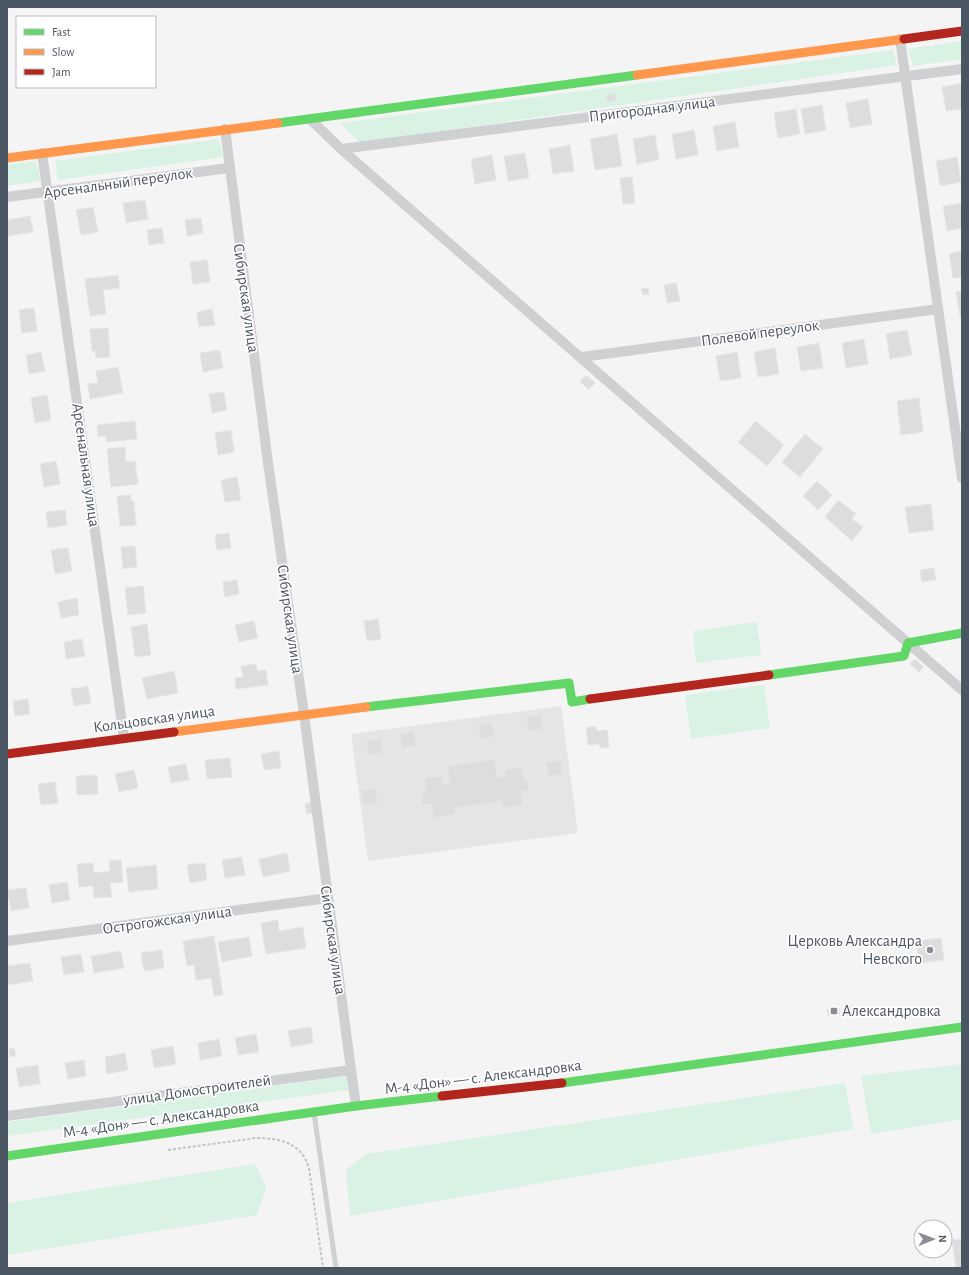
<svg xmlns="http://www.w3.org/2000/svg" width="969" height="1275" viewBox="0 0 969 1275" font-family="'Alegreya Sans',sans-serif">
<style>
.education{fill:#e6e5e6}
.green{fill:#d9f2e3}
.building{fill:#ddddde;stroke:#e5e6e7}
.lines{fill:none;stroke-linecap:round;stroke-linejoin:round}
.path{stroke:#bcc7c4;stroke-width:2;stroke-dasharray:3 2;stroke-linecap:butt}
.lane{stroke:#ced0d2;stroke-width:5}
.street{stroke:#ced0d2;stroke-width:10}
.fast{stroke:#63d668;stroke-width:9}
.slow{stroke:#ff974d;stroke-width:9}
.jam{stroke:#b3261e;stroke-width:9}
.poi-dot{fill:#868d94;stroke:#fff;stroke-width:1.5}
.labels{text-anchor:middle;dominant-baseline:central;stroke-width:3.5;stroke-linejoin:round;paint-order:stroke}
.street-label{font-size:16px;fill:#4a5661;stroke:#fff}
.poi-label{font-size:16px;fill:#4a5661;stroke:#fff;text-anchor:end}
</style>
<rect width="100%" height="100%" fill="#f4f4f4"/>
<path class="education" d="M561,706L578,833L368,861L351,734Z"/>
<path class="green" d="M962,41V59L913,66L908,49Z
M893,50L897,65L360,143L340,123Z
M219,139L223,157L58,180L55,161Z
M36,161L41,181L7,186V165Z
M757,622L761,655L696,663L693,631Z
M764,685L770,728L691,739L685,695Z
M962,1064V1119L871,1134L861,1076Z
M348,1076L350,1090L7,1136V1122Z
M845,1083L854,1129L350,1216L346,1170L366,1154Z
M256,1164L266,1188L257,1215L7,1255V1203Z"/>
<path class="building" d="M962,83V109L946,111L942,87Z
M615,93L616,101L608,102L606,95Z
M868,99L872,124L850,128L846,103Z
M822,105L826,130L805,134L801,109Z
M796,109L800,134L778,138L774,113Z
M735,122L739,147L717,151L713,126Z
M694,130L698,155L676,159L672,134Z
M617,134L622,166L595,170L590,139Z
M655,135L659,160L637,164L633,139Z
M570,145L574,171L553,174L549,149Z
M525,153L529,178L508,181L504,156Z
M492,155L496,180L475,184L471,159Z
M957,157L961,182L940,186L936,161Z
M632,177L635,203L623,204L620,178Z
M145,200L148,219L126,223L123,203Z
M962,203V228L947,231L943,206Z
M93,207L98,232L81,235L76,210Z
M30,216L33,232L7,236V220Z
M201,218L203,233L187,236L185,220Z
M162,228L164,243L149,245L147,230Z
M962,251V277L953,278L949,254Z
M207,260L210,282L193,284L190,262Z
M118,275L120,288L103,290L106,314L90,316L85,279Z
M676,283L680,301L667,303L664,285Z
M648,288L649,294L643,295L641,289Z
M962,291V317H960L956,292Z
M34,308L37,331L22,333L19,310Z
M212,309L215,325L199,327L197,312Z
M108,328L110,357L96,358L95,351H92L90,329Z
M907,330L912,355L890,359L886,334Z
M864,339L868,364L846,368L842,343Z
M819,343L823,368L801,371L797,347Z
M775,348L779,374L758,377L754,352Z
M220,350L223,368L203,372L200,353Z
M41,352L45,371L29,374L26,355Z
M737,352L741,378L720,381L716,356Z
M118,367L123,393L90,399L88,384L98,383L96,371Z
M586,375L595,383L589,389L580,382Z
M224,392L227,410L212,413L209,394Z
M47,395L51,420L35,423L31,398Z
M919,398L923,432L901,435L897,401Z
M135,421L137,439L106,442V436L98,437L97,425Z
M756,421L784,445L767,466L738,442Z
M231,430L234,452L218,455L215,433Z
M805,434L823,449L800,477L782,462Z
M125,447L126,462L135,461L138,484L111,487L107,449Z
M56,461L60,484L44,487L40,464Z
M237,477L241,500L225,502L221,480Z
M817,481L832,495L818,510L803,496Z
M131,495V501H134L136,525L120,526L117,496Z
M838,500L856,514L852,519L863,527L852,541L825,517Z
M931,504L934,530L909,533L905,507Z
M65,510L67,525L48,528L46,512Z
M229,533L231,548L217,550L215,535Z
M135,546L137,567L123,569L121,547Z
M68,548L72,571L55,574L51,550Z
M934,568L936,580L922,582L920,570Z
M237,580L239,594L225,597L223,582Z
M143,586L146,613L128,615L125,588Z
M77,598L79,615L61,618L58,602Z
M378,619L381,639L367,641L364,621Z
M254,621L258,638L239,642L235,625Z
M147,624L151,655L135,657L131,627Z
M82,639L85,656L66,659L64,642Z
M915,659L924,667L919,672L910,664Z
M256,664L257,671L266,670L268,685L236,689L235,678L243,677L241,666Z
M174,671L178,693L147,699L142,678Z
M88,686L91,703L74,706L71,689Z
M28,699L30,714L15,716L13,701Z
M541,714L543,729L528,731L526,716Z
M492,722L494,737L480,739L478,725Z
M596,726L597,731L607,730L609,747L600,748L599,744L588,745L586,728Z
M414,731L416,746L402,748L399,734Z
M381,738L383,753L368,755L366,740Z
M279,751L281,768L264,770L261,754Z
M230,758L232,777L207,779L205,760Z
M495,759L497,778L505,776L504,770L522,767L524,780L527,779L529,790L521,791L523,805L503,808L502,801L455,808L456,814L433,818L431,804L422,805L421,793H426L424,778L442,776L443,784L450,783L447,766Z
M561,760L562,774L548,777L546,762Z
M186,764L189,780L171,783L168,767Z
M134,770L138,788L119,792L115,774Z
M97,775L98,794L77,795L76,776Z
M55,782L58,803L41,805L38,784Z
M376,788L378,803L363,805L361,790Z
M313,802L314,813L307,814L305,804Z
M287,853L290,871L263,877L259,859Z
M242,857L245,875L225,878L222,860Z
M121,860L123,882L110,883L112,897L94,898L93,886L79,887L77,864L93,863L94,873L110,871L109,861Z
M205,863L207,880L190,883L187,865Z
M156,865L158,889L129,892L126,868Z
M67,882L70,900L52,903L49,885Z
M26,888L29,908L11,911L7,890Z
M278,920L279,931L303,927L306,948L266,954L261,923Z
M214,936L223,995L214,996L211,978L196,980L194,965L187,966L183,941Z
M249,937L252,956L222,962L218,942Z
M941,938L944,960L919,963L916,941Z
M162,950L164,968L144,971L141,953Z
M121,951L124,968L94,973L91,956Z
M81,954L84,972L64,975L61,957Z
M30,963L33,981L7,985V966Z
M839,1008L840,1014L828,1015L827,1010Z
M311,1027L313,1043L291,1047L288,1031Z
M256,1034L259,1052L238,1055L235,1038Z
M219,1039L222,1056L200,1060L198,1043Z
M173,1046L176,1064L154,1068L151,1050Z
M14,1048L16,1056L10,1057L9,1049Z
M125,1053L128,1070L107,1074L105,1057Z
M84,1060L86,1076L68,1079L65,1063Z
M38,1065L40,1084L19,1087L16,1068Z
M962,1239V1268H956L952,1240Z"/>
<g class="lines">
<path class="path" d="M168,1150L256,1138C280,1138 302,1143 309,1168L323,1268"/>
<path class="lane" d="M314,1113L336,1268"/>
<path class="street" d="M900,39L962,478
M310,119L341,149L962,690
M225,129L268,463L304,714L351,1070
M341,149L962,69
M42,153L124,738
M7,197L229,168
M582,357L938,309
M7,941L328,898
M7,1116L351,1070L356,1106"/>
<path class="fast" d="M278,123L637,75
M769,675L904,656L908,643L962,633
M366,707L569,683L572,702L590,699
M562,1083L962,1027
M7,1156L356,1106L442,1096"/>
<path class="slow" d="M637,75L904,39
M7,158L278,123
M174,732L366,707"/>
<path class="jam" d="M904,39L962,31
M590,699L769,675
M7,754L174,732
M442,1096L562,1083"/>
</g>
<g class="poi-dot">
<circle cx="930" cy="950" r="4"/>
<rect x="830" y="1007" width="8" height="8" rx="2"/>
</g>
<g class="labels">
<g class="street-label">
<text transform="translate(652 109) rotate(-7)">Пригородная улица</text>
<text transform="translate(118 183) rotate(-8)">Арсенальный переулок</text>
<text transform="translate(246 298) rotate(82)">Сибирская улица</text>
<text transform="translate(760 333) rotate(-8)">Полевой переулок</text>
<text transform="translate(86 465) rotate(82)">Арсенальная улица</text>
<text transform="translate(290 619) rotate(82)">Сибирская улица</text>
<text transform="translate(154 719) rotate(-8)">Кольцовская улица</text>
<text transform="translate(167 920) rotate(-8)">Острогожская улица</text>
<text transform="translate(333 940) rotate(82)">Сибирская улица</text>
<text transform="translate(483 1077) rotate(-7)">М-4 «Дон» — с. Александровка</text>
<text transform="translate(197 1090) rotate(-8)">улица Домостроителей</text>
<text transform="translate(161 1119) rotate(-8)">М-4 «Дон» — с. Александровка</text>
</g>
<g class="poi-label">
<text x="922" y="941">Церковь Александра<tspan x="922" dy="18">Невского</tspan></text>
<text x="842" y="1011" text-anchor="start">Александровка</text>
</g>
</g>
<rect width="969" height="1275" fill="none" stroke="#4a5661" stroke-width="16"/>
<rect x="16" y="16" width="140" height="72" fill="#ffffff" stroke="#b7bbc0"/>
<rect x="24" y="29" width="20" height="6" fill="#63d668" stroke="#b7bbc0"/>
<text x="52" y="36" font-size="12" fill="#4a5661">Fast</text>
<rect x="24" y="49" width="20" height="6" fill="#ff974d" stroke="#b7bbc0"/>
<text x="52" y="56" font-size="12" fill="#4a5661">Slow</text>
<rect x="24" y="69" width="20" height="6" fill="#b3261e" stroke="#b7bbc0"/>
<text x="52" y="76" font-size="12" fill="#4a5661">Jam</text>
<g transform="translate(933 1239) rotate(89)"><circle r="19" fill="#ffffff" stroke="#b7bbc0"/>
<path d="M0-3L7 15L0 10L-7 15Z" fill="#868d94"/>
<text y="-6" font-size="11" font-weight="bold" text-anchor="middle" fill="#4a5661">N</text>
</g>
</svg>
